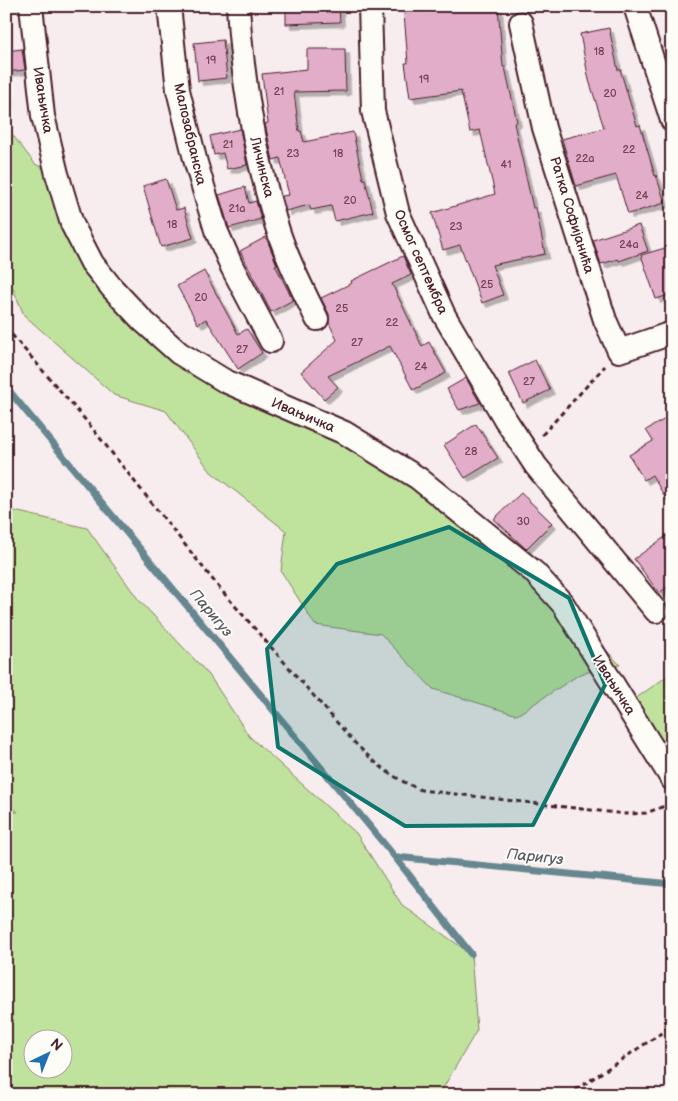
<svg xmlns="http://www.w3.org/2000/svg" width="678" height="1101" viewBox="0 0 678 1101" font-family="'Balsamiq Sans',sans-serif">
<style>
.green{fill:#bfe39d;stroke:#848164;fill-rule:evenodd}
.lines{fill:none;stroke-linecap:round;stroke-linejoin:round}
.stream{stroke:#668690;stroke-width:7}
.building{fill:#e1adc9;stroke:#4a1f2b;filter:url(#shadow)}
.minor-casing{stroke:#4a1f2b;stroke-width:26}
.path{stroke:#4a1f2b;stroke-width:3;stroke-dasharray:5 4;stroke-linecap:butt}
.minor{stroke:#fdfcf7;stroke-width:22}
.marked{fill:#0f766e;fill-opacity:0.2;stroke:#0f766e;stroke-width:4;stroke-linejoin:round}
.labels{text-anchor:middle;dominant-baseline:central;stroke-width:4;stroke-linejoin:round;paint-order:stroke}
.number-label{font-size:11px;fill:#704252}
.street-label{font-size:14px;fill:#4a1f2b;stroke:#fdfcf7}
.water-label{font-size:15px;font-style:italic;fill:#5a5b66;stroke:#fdfcf7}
</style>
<defs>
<filter id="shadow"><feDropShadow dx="4.5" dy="4.5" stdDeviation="0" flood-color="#0004"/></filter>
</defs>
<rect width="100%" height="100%" fill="#f7ecee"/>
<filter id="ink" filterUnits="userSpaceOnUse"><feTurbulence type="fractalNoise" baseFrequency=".02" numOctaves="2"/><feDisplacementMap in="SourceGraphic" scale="10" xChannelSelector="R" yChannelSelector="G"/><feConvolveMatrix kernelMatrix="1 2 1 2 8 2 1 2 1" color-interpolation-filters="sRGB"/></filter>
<g filter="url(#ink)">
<path class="green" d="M6,97L14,102L8,129L35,164L57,174L72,224L179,353L345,433L534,572L620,665L580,674L517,715L433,689L381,634L315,625L281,571L286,531L211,472L166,411L114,395L24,315L6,272Z
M6,509L87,528L138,599L209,675L249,736L356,833L402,905L471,954L477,1030L439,1095H6V811L18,812L16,810L6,809ZM32,1038H62V1068H32Z
M672,673V770L626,705Z"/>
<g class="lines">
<path class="stream" d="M6,387L395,857L471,954
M395,857L672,884"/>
</g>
<path class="building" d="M286,6H339L340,22L286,24Z
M498,6L503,67H505L517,122L514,123L533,208H536L545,254L492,265L503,295L482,303L460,245L443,250L432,213L495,194L480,130L470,132L461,91L410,98L405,63H408L404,13Z
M609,28L618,70L620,69L637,126L640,125L655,176L656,175L665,203L628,214L616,175L576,186L562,139L604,128L589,80L580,34Z
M223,40L227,78L198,81L194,43Z
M22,49L25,70L6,72V51Z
M307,49H345L346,91L294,92L299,131H301L304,142L353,132L363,179H365L373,212L335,221L331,206L311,210L309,205L286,211L282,196L289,195L280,158L273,160L265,124L268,123L262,74L307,69Z
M240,129L247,165L227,169L223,153L214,155L210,136Z
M166,179L176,210L184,208L193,238L161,247L143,186Z
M245,187L249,203L256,201L261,219L229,228L219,195Z
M639,225L648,251L619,261L618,259L601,264L593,240Z
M266,237L277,265H275L293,300L271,312L240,251Z
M672,246V294L656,299L641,255Z
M403,256L411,275L392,284L422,346L429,342L446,373L413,390L390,346L328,376L338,387L324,399L301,372L337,340L329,323V314L321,298L352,283L351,281Z
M204,271L238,334L247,329L262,353L238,369L206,319L198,324L177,286Z
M535,360L550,390L523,403L509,373Z
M466,378L480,403L459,410L447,389Z
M672,415V509L652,475L644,480L629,455L653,441L646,430Z
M476,424L498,458L465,478L444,445Z
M521,493L552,523L526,549L494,519Z
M672,532V584L659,593L634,559Z"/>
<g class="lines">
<defs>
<path id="minor" d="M31,6L43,116L57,174L72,224L92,263L112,288L142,320L179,353L225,381L345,433L418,478L534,572L563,604L672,779
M169,6L178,90L196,163L216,230L232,267L271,341
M238,6C242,80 255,153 276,224C286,257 302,288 317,319
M370,6L373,111L398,213L444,315L505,419L536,466L656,611
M635,6L672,120
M521,23L544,128L605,320L619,351L672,333"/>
</defs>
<use href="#minor" class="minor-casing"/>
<path class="path" d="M6,328L88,423L221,590L355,743C378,766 391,777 421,790L625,814L646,813L662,807L672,806
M542,435L605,366
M568,1095L672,1026"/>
<use href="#minor" class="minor"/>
</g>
</g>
<path class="marked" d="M449,527L569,598L605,685L533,825L405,826L278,747L267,649L337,564Z"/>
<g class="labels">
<g class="number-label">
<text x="599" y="51">18</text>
<text x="211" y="60">19</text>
<text x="424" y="79">19</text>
<text x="279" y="91">21</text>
<text x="610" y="93">20</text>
<text x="228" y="144">21</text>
<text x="629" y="149">22</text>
<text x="293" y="153">23</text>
<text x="338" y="153">18</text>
<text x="585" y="158">22a</text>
<text x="506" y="164">41</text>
<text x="642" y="195">24</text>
<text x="350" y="200">20</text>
<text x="237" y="208">21a</text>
<text x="172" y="224">18</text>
<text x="456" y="226">23</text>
<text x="629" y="244">24a</text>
<text x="487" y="284">25</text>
<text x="201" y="297">20</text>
<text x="342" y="308">25</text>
<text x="392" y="322">22</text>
<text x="357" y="342">27</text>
<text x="242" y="349">27</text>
<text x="421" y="366">24</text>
<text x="529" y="381">27</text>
<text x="471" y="451">28</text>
<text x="523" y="521">30</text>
</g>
<g class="street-label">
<text transform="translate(43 100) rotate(81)">Ивањичка</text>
<text transform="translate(190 134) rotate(77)">Малозабранска</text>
<text transform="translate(262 167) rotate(76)">Личинска</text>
<text transform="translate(572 215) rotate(73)">Ратка Софијанића</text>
<text transform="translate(421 262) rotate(66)">Осмог септембра</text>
<text transform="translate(303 415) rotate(23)">Ивањичка</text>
<text transform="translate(614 685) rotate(58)">Ивањичка</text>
</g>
<g class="water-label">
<text transform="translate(211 613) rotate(50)">Паригуз</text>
<text transform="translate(535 857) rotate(6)">Паригуз</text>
</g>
</g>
<rect width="678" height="1101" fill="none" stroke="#fdfcf7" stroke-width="25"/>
<rect x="12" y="12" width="653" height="1076" fill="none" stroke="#4a1f2b" stroke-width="2" filter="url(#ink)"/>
<g transform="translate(48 1054) rotate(43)"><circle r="24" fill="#fdfcf7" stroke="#b5a4a5"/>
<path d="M0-4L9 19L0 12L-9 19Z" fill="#1f6fb2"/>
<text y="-8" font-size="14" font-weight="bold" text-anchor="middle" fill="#4a1f2b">N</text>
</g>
</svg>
